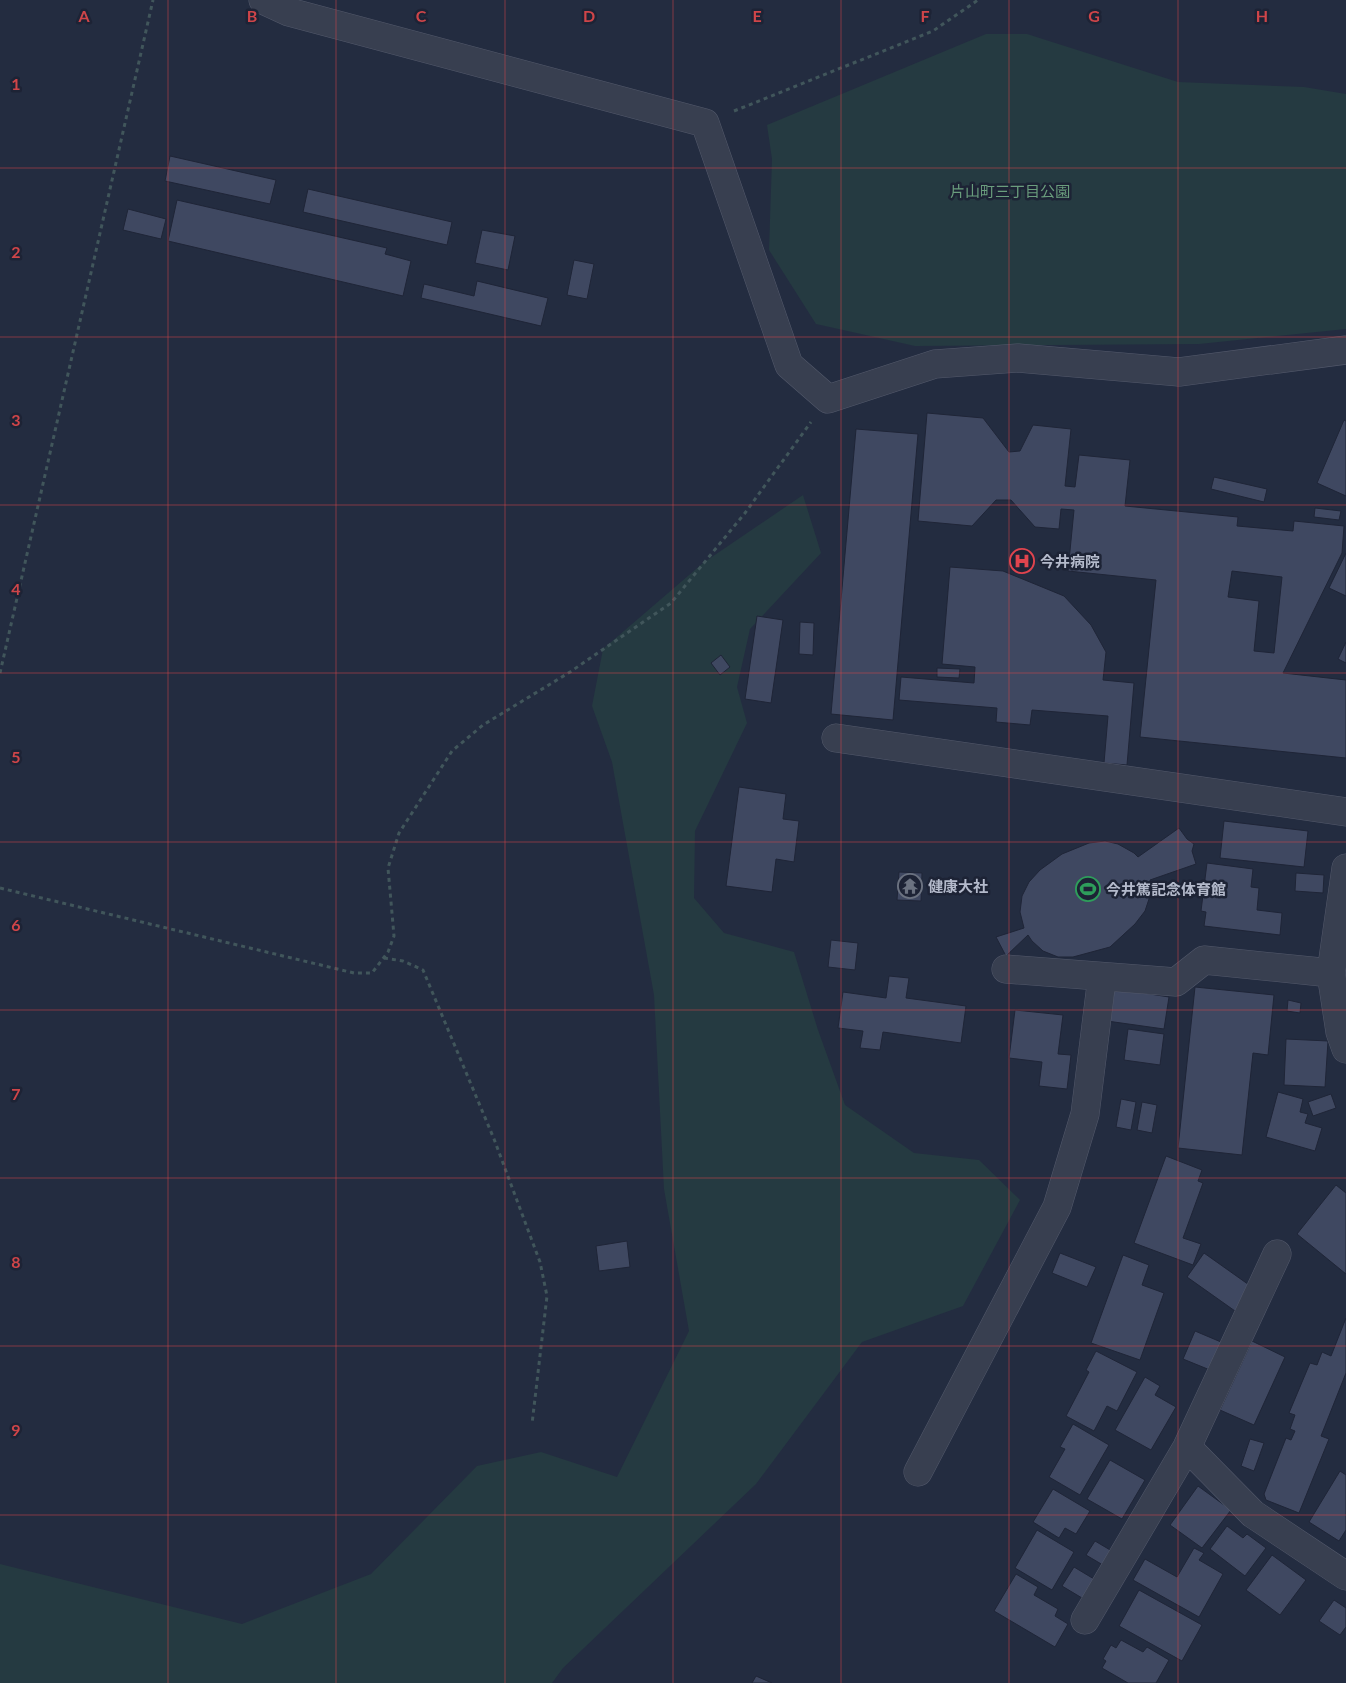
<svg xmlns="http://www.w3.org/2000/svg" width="1346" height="1683" viewBox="0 0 1346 1683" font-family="Lato,'Noto Sans JP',sans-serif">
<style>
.green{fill:#253a41}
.building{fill:#3f4861;stroke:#1f2537;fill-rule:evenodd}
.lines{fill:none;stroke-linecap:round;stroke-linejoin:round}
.minor-casing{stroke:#53596b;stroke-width:29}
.path{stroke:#41565b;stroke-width:3;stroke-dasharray:4 4;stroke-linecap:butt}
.minor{stroke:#383f50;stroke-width:28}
.grid{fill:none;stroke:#cf4549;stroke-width:1;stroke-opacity:0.55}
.labels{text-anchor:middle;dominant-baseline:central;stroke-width:5;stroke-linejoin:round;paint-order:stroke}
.park-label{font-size:15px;fill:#6a9d7d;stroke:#1d2335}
.poi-label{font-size:15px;font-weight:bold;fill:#b4bacb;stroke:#1d2335;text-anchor:start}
.grid-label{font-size:16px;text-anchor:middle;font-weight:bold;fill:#cf4549;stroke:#1d2335;stroke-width:5;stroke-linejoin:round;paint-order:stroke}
</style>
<rect width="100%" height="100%" fill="#232c40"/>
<path class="green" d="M986,34H1027L1178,82L1304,87L1346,94V329L1199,344L915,346L816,324L769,250L772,159L767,125Z
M803,495L821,553L750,629L737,687L747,723L695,831L694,898L724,933L794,952L818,1030L845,1105L914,1153L979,1160L1020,1200L963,1306L862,1342L756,1484L563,1668L552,1683H0V1564L242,1624L371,1574L477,1466L541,1452L617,1477L689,1331L664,1189L654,995L612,762L592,706L603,649L703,563Z"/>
<path class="building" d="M170,156L276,180L270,204L165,181Z
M308,189L452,222L447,245L303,212Z
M177,200L387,248L385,254L411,261L403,296L168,241Z
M128,209L166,219L161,239L123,230Z
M482,230L515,236L508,270L475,263Z
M574,260L594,264L587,299L567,295Z
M477,281L548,298L541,326L421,298L424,284L474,296Z
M927,413L983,418L1009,452L1020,451L1033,425L1071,429L1065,486L1075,487L1079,455L1130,460L1125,506L1238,517L1237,526L1293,531L1294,521L1344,526L1342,553L1283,673L1346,680V758L1140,737L1156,580L1068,571L1074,510L1061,509L1059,529L1035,527L1011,500H996L972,526L918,521ZM1232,571L1282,577L1274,653L1254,651L1259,601L1228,597Z
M1344,420L1346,421V496L1317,483Z
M856,429L918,434L893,720L831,714Z
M1214,477L1267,489L1264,502L1211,489Z
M1315,508L1341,511L1339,520L1314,517Z
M1346,553V596L1329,588Z
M950,567L1003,571L1064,596L1091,625L1106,652L1103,680L1134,683L1127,765L1104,763L1108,716L1032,710L1030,725L996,722L997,708L899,700L901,677L974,683L975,667L942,664Z
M757,616L783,620L771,703L745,699Z
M800,622L814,623L813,655L799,654Z
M1346,642V663L1338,659Z
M721,655L730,667L720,675L711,663Z
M937,668L960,669L959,678L937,677Z
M739,787L786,794L783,819L799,821L794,862L776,859L772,892L726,886Z
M1224,821L1308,831L1304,867L1220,858Z
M1179,828L1187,839L1194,844L1192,851L1196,864L1150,880V896L1145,911L1135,924L1110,947L1073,957H1058L1043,951L1032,941L1028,935L1006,956L996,937L1024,928L1020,912L1022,896L1029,882L1040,870L1062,854L1089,843L1105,841L1118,844L1134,853L1138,857Z
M1207,863L1253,869L1251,887L1259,888L1257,910L1282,913L1280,935L1204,926L1206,912L1201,911Z
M899,872L922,873L921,901L897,900Z
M1296,873L1324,875L1323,893L1295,891Z
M831,940L858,943L855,970L828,967Z
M889,976L909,978L906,998L966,1006L961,1043L883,1032L880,1050L860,1048L863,1031L838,1028L843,992L886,998Z
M1195,987L1274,995L1268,1055L1253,1053L1242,1155L1178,1148Z
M1112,988L1169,997L1164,1029L1107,1021Z
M1288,1000L1301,1003L1300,1013L1287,1011Z
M1015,1010L1063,1015L1058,1054L1071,1055L1067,1089L1039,1086L1042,1062L1009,1058Z
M1128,1029L1164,1034L1160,1065L1124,1060Z
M1286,1039L1328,1041L1325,1087L1284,1085Z
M1278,1092L1303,1099L1300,1112L1308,1114L1305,1123L1322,1128L1315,1151L1266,1137Z
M1331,1094L1336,1108L1313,1116L1308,1102Z
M1121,1099L1136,1102L1131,1130L1116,1127Z
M1142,1102L1157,1105L1152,1133L1137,1130Z
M1166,1156L1202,1170L1198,1181L1203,1183L1183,1238L1201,1244L1193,1265L1134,1243Z
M1336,1185L1346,1193V1274L1297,1234Z
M627,1241L630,1267L599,1271L596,1246Z
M1060,1253L1096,1267L1087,1287L1052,1273Z
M1204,1253L1252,1287L1235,1311L1187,1277Z
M1123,1255L1149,1265L1142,1285L1164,1293L1140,1360L1091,1343Z
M1346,1318V1373L1321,1436L1329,1439L1299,1513L1266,1500L1264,1494L1286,1438L1291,1440L1295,1431L1290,1429L1295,1415L1289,1413L1310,1363L1317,1365L1322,1352L1331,1356Z
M1195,1331L1221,1342L1210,1370L1183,1359Z
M1252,1341L1285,1357L1254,1425L1220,1410Z
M1096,1351L1137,1372L1117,1411L1107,1406L1094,1431L1066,1416L1089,1372L1086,1370Z
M1145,1377L1160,1386L1155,1395L1176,1407L1151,1450L1115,1430Z
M1073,1424L1109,1445L1080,1495L1049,1477L1065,1449L1060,1447Z
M1250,1439L1264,1443L1254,1471L1241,1466Z
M1110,1460L1145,1480L1122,1519L1087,1499Z
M1340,1471L1346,1475V1530L1339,1541L1309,1522Z
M1198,1486L1231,1510L1202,1548L1170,1525Z
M1053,1489L1090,1511L1076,1534L1065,1528L1059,1538L1033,1522Z
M1227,1526L1243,1538L1247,1534L1266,1548L1245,1576L1210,1549Z
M1037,1530L1074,1552L1052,1590L1015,1568Z
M1095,1541L1117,1554L1108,1568L1086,1555Z
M1194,1548L1204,1553L1199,1560L1223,1574L1199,1617L1133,1580L1145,1559L1177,1577Z
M1272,1555L1306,1580L1280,1615L1246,1590Z
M1074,1567L1099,1582L1087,1601L1062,1586Z
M1016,1574L1038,1587L1034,1595L1058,1609L1055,1616L1068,1624L1055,1647L994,1611Z
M1139,1590L1202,1625L1182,1661L1119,1626Z
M1334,1600L1346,1608V1627L1340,1635L1319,1621Z
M1121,1640L1143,1652L1147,1647L1169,1660L1156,1683H1128L1102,1668L1106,1661L1103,1659L1111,1645L1116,1648Z
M756,1676L772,1683H752Z"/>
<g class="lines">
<defs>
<path id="minor" d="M263,0L289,12L705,123L789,365L828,399L935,364L1018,358L1179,372L1346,350
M836,738L1346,812
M1346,868L1331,973L1340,1032L1346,1049
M1006,969L1176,982L1204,960L1331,973
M1187,1447L1253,1514L1346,1576
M918,1472L1057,1207L1085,1114L1102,977
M1085,1620L1187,1447L1277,1254"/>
</defs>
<use href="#minor" class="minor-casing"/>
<path class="path" d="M734,111L933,31L978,0
M0,673L153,0
M0,888L354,973H372L388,952L394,936L388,868L399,833L452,751L483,725L570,672L671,603L745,513L811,422
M384,958L403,961L423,970L494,1139L540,1262L547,1296L532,1424"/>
<use href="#minor" class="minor"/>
</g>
<path class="grid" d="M168,0V1683M336,0V1683M505,0V1683M673,0V1683M841,0V1683M1009,0V1683M1178,0V1683M0,168H1346M0,337H1346M0,505H1346M0,673H1346M0,842H1346M0,1010H1346M0,1178H1346M0,1346H1346M0,1515H1346"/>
<defs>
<symbol id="hospital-ring" viewBox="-11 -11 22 22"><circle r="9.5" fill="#1d2335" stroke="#e0444e" stroke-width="1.5"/><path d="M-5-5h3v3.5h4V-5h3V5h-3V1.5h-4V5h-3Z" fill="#e0444e"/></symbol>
<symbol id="temple-ring" viewBox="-11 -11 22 22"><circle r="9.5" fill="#1d2335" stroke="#6b7280" stroke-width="1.5"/><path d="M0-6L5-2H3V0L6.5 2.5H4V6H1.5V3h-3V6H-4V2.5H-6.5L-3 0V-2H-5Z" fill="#6b7280"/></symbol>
<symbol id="stadium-ring" viewBox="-11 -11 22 22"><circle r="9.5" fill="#1d2335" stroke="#2e9e5b" stroke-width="1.5"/><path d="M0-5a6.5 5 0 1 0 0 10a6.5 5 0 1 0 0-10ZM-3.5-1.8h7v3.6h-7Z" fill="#2e9e5b"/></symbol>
</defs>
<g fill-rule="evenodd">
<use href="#hospital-ring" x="1008" y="547" width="28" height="28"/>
<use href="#temple-ring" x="896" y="872" width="28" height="28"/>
<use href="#stadium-ring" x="1074" y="875" width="28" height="28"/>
</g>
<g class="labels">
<g class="park-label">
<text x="1010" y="191">片山町三丁目公園</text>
</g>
<g class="poi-label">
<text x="1040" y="561">今井病院</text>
<text x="928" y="886">健康大社</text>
<text x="1106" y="889">今井篤記念体育館</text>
</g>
</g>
<g class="grid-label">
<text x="84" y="22">A</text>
<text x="252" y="22">B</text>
<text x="421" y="22">C</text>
<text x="589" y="22">D</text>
<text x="757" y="22">E</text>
<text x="925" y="22">F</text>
<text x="1094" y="22">G</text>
<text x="1262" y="22">H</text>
<text x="16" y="90">1</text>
<text x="16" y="258">2</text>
<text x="16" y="426">3</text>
<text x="16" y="595">4</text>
<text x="16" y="763">5</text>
<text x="16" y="931">6</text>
<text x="16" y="1100">7</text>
<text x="16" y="1268">8</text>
<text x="16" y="1436">9</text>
</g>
</svg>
